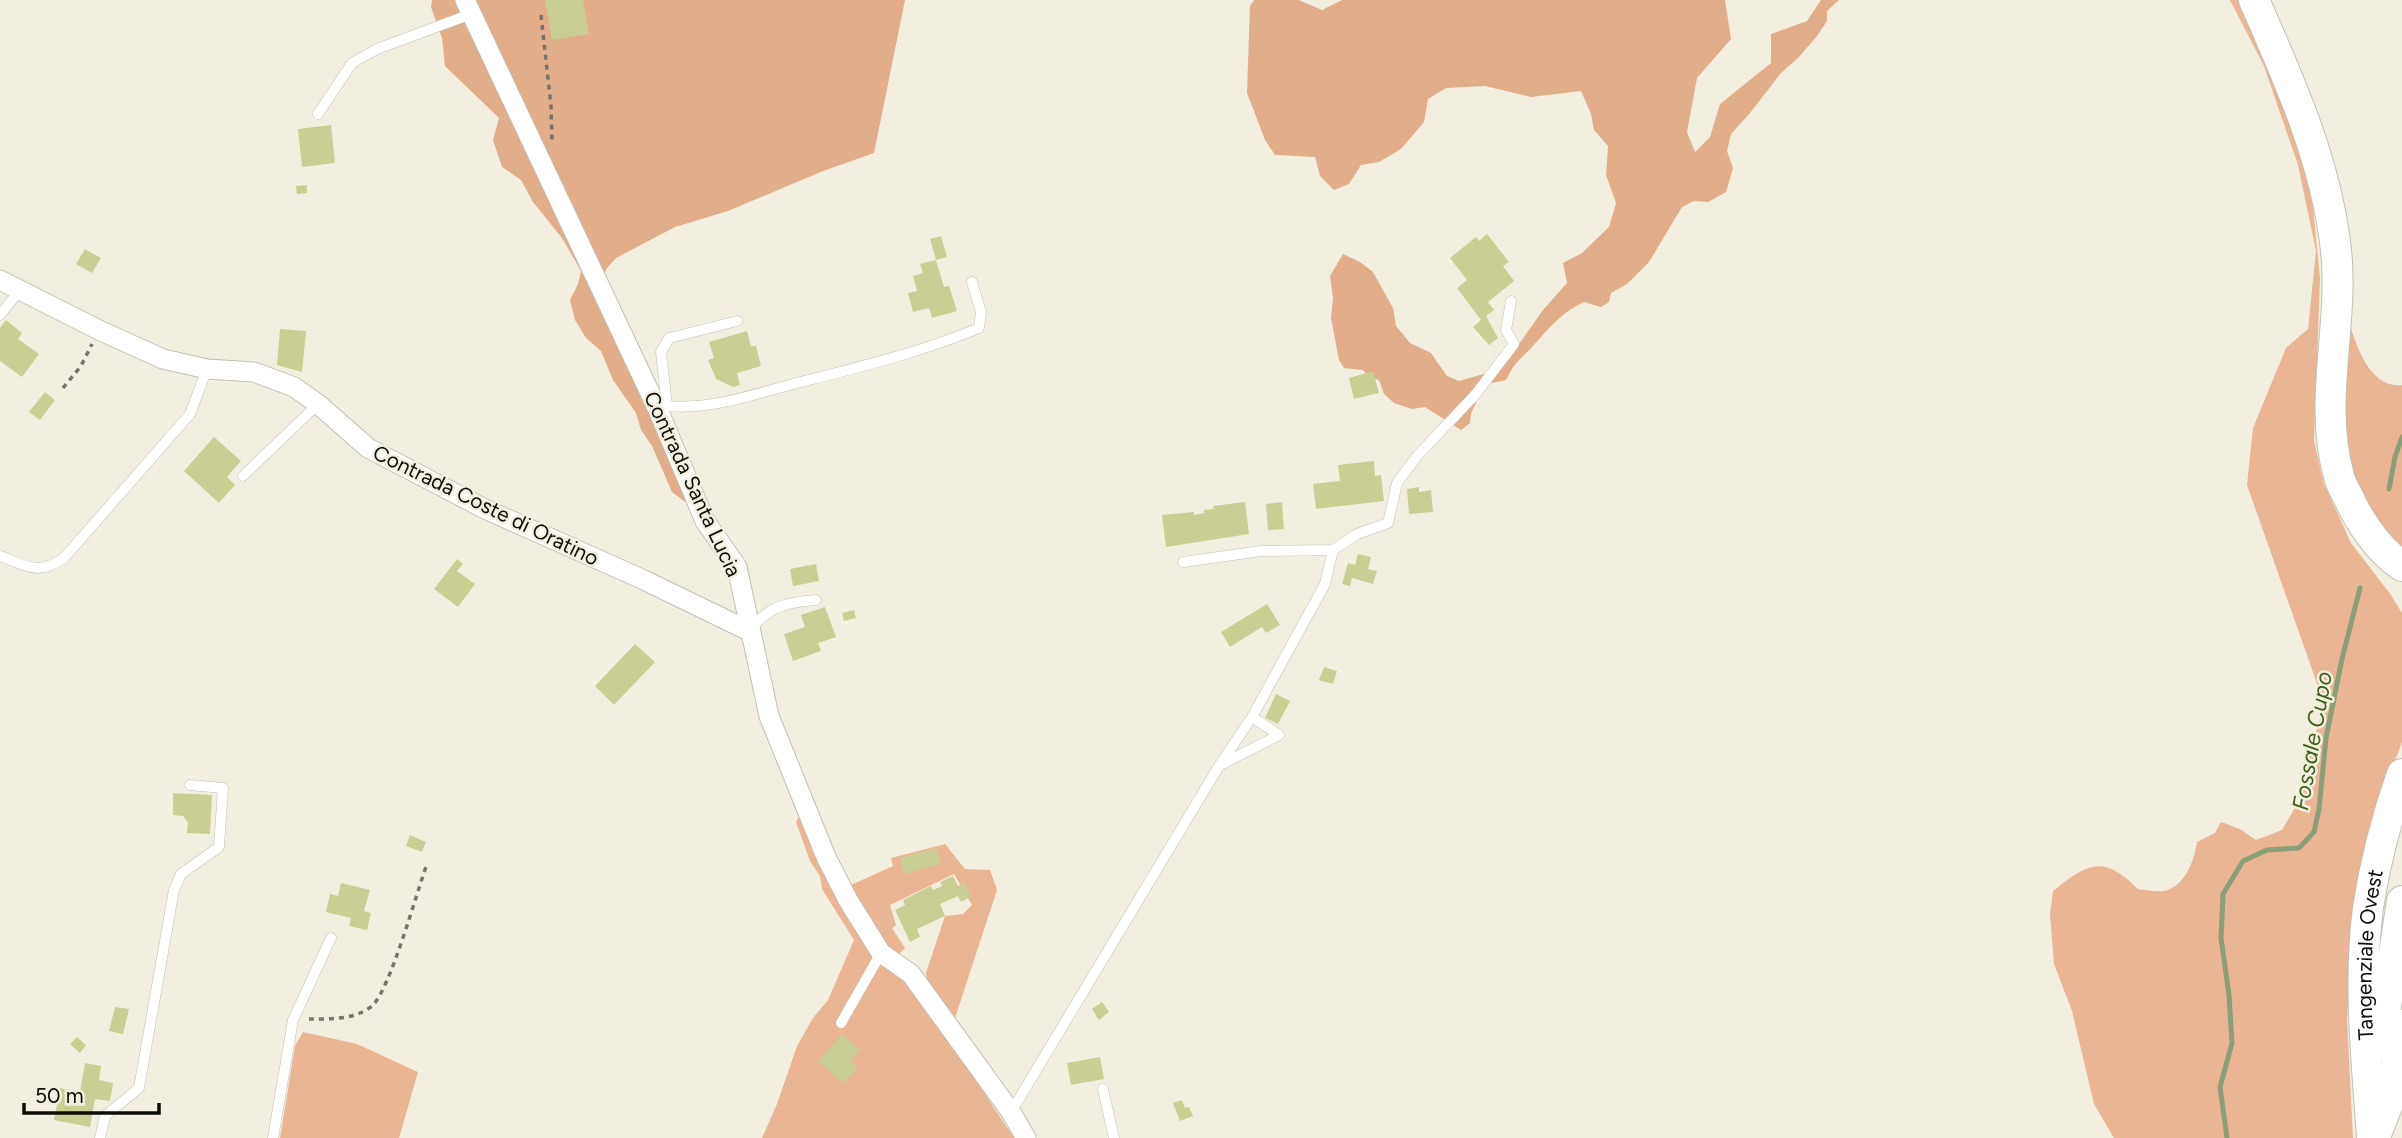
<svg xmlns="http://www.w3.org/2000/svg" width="2402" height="1138" viewBox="0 0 2402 1138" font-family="Figtree,sans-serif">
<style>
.green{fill:#e9b593}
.forest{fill:#e2ad89}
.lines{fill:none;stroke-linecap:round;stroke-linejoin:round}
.stream{stroke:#8a9f78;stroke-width:5}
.building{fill:#c9cf93}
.lane-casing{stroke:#c3bfb2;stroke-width:11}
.street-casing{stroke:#c3bfb2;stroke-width:21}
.primary-casing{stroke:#c3bfb2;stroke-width:32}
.path{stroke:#76746a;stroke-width:3.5;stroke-dasharray:5 5;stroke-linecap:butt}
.lane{stroke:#fff;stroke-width:10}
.street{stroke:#fff;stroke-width:19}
.primary{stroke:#fff;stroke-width:30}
.labels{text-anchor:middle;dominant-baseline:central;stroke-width:5;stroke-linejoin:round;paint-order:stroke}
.street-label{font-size:21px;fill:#0e0d08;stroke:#f3efe0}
.water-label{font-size:23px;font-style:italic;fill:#3d6118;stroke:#f3efe0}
</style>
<rect width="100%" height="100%" fill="#f3efe0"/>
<path class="green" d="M2230,0H2240L2268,57L2310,178L2320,278L2314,441L2324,484L2351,543L2391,595L2402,613V742L2380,801L2351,955L2347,1019L2353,1138H2114L2094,1104L2072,1011L2054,964L2050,914L2053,891C2088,863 2103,854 2138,889C2147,890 2160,893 2168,890C2187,882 2194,860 2197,842L2215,833L2221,822L2240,829L2256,840L2282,830L2300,799L2306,766L2321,715L2320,692L2247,485L2253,428L2286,348L2308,329L2316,251L2298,165L2264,66Z
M2349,322C2356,345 2370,389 2402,385V553L2353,496L2337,405Z
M800,815L1014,1138H762L777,1104L797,1046L813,1018L828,1000L854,940L822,889L820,876L810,861L796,822Z
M945,844L965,869L990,870L997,890L955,1018L927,981L926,973L945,916L963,914L972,905L954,874L890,905L896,925L892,928L905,948L897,956L879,936L851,885L893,866L891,858Z
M303,1032L357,1044L418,1072L399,1138H280L295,1046Z"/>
<path class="forest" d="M432,0H905L874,153L823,171L728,211L675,227L616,258L607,268L596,290L692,507L672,492L652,446L641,430L636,413L613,380L601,351L586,338L575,320L570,300L578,284L581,271L562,238L533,202L521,180L502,167L493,140L499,118L445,66L442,38L431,7Z
M1254,0H1299L1322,10L1342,0H1725L1731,39L1697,78L1687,132L1695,152L1710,137L1720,104L1771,63V34L1807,21L1821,0H1839L1827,11V21L1817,36L1799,57L1781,73L1750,113L1731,134L1727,151L1733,168L1726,192L1708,202L1694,201L1682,207L1649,262L1627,284L1611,293L1609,302L1601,307L1584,302C1562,312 1549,328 1533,346C1520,360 1515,361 1506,380L1491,383L1472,396L1476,403L1471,413L1470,423L1461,430L1425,407L1412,409L1394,403L1384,394L1379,380L1370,377L1363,370L1344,368L1339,360L1331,318L1333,298L1330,276L1343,254L1360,262L1373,272L1393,308L1396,326L1410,343L1431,353L1447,376L1459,381L1487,373L1493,363L1503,358L1517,347L1543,310L1567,283L1563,263L1582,253L1609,227L1616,203L1606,175L1608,146L1594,130L1591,114L1581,91L1531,97L1485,86L1446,88L1428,99L1424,122L1401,149L1379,162L1361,165L1349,184L1334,190L1320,176L1315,157L1275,155L1265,140L1247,93L1250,6Z"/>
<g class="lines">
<path class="stream" d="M2389,489L2395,457L2402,437
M2227,1138L2220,1087L2232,1043L2229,995L2221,938L2223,894L2243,861L2267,850L2299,848L2314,832L2319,809L2326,738L2342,659L2360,588"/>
</g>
<path class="building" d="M545,0H583L589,34L552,40Z
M331,125L335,163L302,167L298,129Z
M307,185V193L297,194L296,186Z
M1487,234L1509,262L1503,266L1514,281L1488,302L1494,310L1486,316L1498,338L1489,345L1473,327L1481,320L1457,288L1467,280L1450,258L1476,237L1479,241Z
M941,236L947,257L936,260L930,239Z
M85,249L101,258L92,273L76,264Z
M936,260L944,287L949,286L957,311L932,318L929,308L913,312L908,293L917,291L913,276L923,273L920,264Z
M6,320L22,333L18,339L39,354L22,377L0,361V328Z
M280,329L306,331L302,372L277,365Z
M747,331L751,346H756L761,366L737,373L740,385L733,387L716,379L708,360L714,358L709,342Z
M1373,371L1379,393L1354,399L1349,378Z
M45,392L55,400L40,420L29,412Z
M214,437L241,461L227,477L235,485L219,503L184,471Z
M1374,461L1375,476L1381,475L1384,501L1316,509L1313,484L1340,481L1338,465Z
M1419,487V492L1431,490L1433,512L1409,514L1407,489Z
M1245,502L1249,534L1166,547L1162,515L1194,512V515L1204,513V510L1214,509L1213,506Z
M1282,502L1284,529L1268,530L1266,504Z
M1358,554L1371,557L1368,569L1377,571L1373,584L1352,578L1350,586L1342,584L1348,563L1355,565Z
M457,559L463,564L457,571L475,584L458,607L434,589Z
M816,564L819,581L793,586L790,569Z
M1267,604L1280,625L1266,633L1262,627L1230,647L1221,632Z
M825,607L836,637L818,643L821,651L793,661L784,634L805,627L801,615Z
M854,610L856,618L844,621L842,613Z
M635,644L655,662L614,705L595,686Z
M1324,667L1337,671L1333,684L1319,680Z
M1276,694L1290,701L1278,724L1265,718Z
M173,793L212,795L210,834L187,833L188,822L183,816L173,815Z
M410,835L426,842L422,852L406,846Z
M937,848L941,864L904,874L900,858Z
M953,876L958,886L965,883L971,897L961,902L958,896L940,904L945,916L917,929L920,937L910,942L895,910L905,905L903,900L931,886L933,890L942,886L940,882Z
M341,883L370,890L364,911L371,913L367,930L349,926L351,918L326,912L330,894L338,896Z
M1102,1002L1109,1012L1099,1020L1092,1009Z
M115,1007L129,1009L123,1034L109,1031Z
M842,1034L860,1050L851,1061L858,1068L843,1083L818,1061Z
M77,1037L86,1045L80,1053L70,1044Z
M1100,1057L1104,1079L1071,1085L1067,1063Z
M85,1063L101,1066L99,1080L113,1083L110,1101L95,1099L90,1127L54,1120L60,1088L80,1092Z
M1182,1100L1185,1108L1189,1107L1193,1116L1180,1121L1173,1103Z"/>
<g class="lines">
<defs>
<path id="lane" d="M318,114L352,63L377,49L471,14
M0,315L20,290
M667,406L661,352L669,338L737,321
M659,412L667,406C710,410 752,395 793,384C856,368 919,353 979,328L981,312L972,282
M243,476L318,404
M0,556C28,566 37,576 64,558L190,414L207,369
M1183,562L1261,551L1333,550
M750,630C769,606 787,602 816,600
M1222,764L1279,735L1252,717
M841,1023L881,953
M1103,1089L1114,1138
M1011,1112L1219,766L1252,717L1325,584L1333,550L1357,534L1388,523L1397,483L1418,455L1475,395L1514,344L1506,330L1511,301
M100,1138L105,1116L139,1088L174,890L181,874L219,847L223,788L190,785
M273,1138L293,1020L331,938"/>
<path id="street" d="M465,0L659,412L705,521L737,567L769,716L826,857L848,900L881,953L911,974L1011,1112L1026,1138
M0,280L99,330L163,359L207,369L254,372L294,387L318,404L368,448L485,509L644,580L749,631"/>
<g id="primary">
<path d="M2254,0C2288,78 2324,156 2335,242C2346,319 2317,399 2339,476C2341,486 2348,495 2352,505C2364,528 2380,551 2402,566"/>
<path d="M2380,1046L2402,901"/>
<path d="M2376,1134L2393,1091L2402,1025"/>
<path id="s1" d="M2372,1138C2367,1063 2358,984 2368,908C2375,863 2387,817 2402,774"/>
</g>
</defs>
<use href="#lane" class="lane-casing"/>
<use href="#street" class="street-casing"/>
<use href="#primary" class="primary-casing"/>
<path class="path" d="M541,15L551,106L552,140
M63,388L81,366L92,344
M309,1019C329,1019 355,1020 372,1006C390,990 417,891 427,864"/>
<use href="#lane" class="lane"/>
<use href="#street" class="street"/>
<use href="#primary" class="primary"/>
</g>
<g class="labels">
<g class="street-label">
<text transform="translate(693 484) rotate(65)">Contrada Santa Lucia</text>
<text transform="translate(486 505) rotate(26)">Contrada Coste di Oratino</text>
<text stroke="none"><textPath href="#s1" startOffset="184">Tangenziale Ovest</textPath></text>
</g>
<g class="water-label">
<text transform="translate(2312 741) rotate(-80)">Fossale Cupo</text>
</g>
</g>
<path d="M24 1103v10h135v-10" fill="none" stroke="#0e0d08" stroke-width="3.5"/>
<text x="35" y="1103" font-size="21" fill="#0e0d08" stroke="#f3efe0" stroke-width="5" paint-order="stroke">50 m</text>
</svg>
